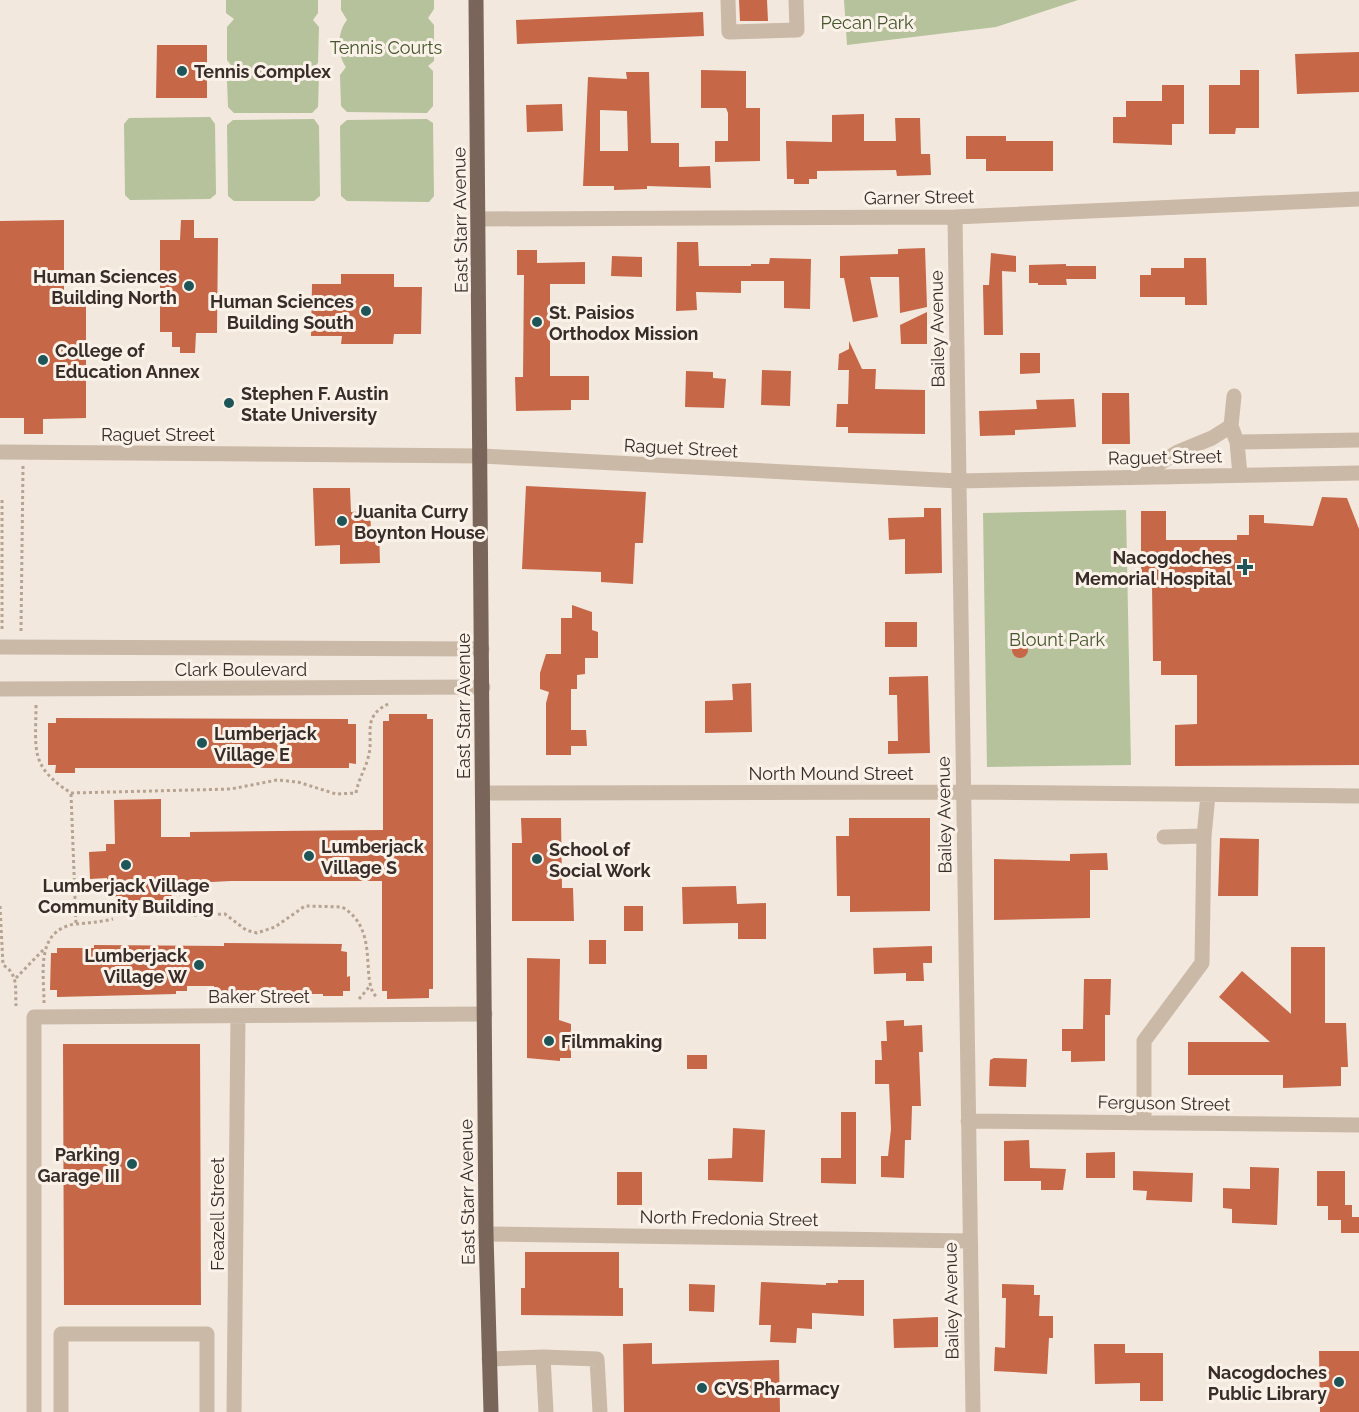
<svg xmlns="http://www.w3.org/2000/svg" width="1359" height="1412" viewBox="0 0 1359 1412" font-family="Raleway,sans-serif">
<style>
.green{fill:#b5c29c}
.building{fill:#c66747;fill-rule:evenodd}
.lines{fill:none;stroke-linecap:round;stroke-linejoin:round}
.path{stroke:#b7a392;stroke-width:3;stroke-dasharray:3 3;stroke-linecap:butt}
.minor{stroke:#cbb9a8;stroke-width:15}
.major{stroke:#7a655a;stroke-width:15}
.poi-dot{fill:#1e5559;stroke:#faf2e9;stroke-width:2}
.labels{text-anchor:middle;dominant-baseline:central;stroke-width:6;stroke-linejoin:round;paint-order:stroke}
.park-label{font-size:18px;fill:#46562c;stroke:#faf2e9}
.poi-label{font-size:18px;font-weight:bold;fill:#382d29;stroke:#faf2e9;text-anchor:start}
.street-label{font-size:18px;fill:#382d29;stroke:#faf2e9}
</style>
<rect width="100%" height="100%" fill="#f2e8dd"/>
<path class="green" d="M226,0H318V13L313,20L319,27L318,63L313,68L319,74L318,107L312,113H234L228,107L227,81L234,69L227,60V27L234,19L226,13Z
M341,0H434V9L428,18L434,25V61L428,66L433,71V106L427,113L347,112L341,106L340,75L346,67C337,55 337,32 347,20L341,10Z
M844,0H1078L996,27L847,45Z
M210,117L215,124L216,194L210,199L130,200L125,195L124,124L129,118Z
M314,119L319,126L320,196L314,201H234L228,196L227,125L233,120Z
M427,119L433,123L434,196L429,202L347,201L341,196L340,126L347,120Z
M1126,510L1131,765L987,767L983,513Z"/>
<path class="building" d="M739,0H767L768,21H740Z
M703,12L704,36L517,44L516,20Z
M157,45H207V98H156Z
M1359,52V92L1297,94L1295,54Z
M701,70L746,71V108H760V161L715,162V141H728V113L726,108H701Z
M1240,70H1259V128H1236L1235,134H1209V85H1240Z
M626,72H649L651,143H679V167L710,166L711,188L647,186V189L614,190V186H583L588,77L627,79ZM600,110L627,111L628,151H600Z
M1162,85H1184V124H1172V145L1113,143V117H1126V101H1162Z
M562,104L563,131L527,132L526,105Z
M864,114V141H896L895,118H920L921,154H930L931,175L897,176L896,170L817,171V179H809V184H794V179H787L786,141L832,142V115Z
M966,136H1006V141H1053V171H986V159H966Z
M64,220V301H86V418L43,419V434H24V418H0V221Z
M181,220H194V238H218L217,333H196L195,353H180V347H172V332H160V240H180Z
M677,242H698L699,266H751V264H769L770,258L811,259L810,309L784,308V281H741V293L696,292L697,310L676,311Z
M925,248L927,307L900,313L899,277H870L878,317L853,322L844,278H840V256L898,254V249Z
M517,250H537V263L585,262V284H550V376H589V400H571V410L516,411L515,377H523L524,275H517Z
M991,253L1016,256V272L1002,271L1003,335H984L983,285H989Z
M612,256L642,257V277L611,276Z
M1184,258H1206L1207,305H1185V297H1140V275H1151V268H1184Z
M1066,264V266H1096V279H1066L1067,285H1038V283H1029V265Z
M341,274H394V287H422L421,334H394L393,344H341L342,336H311L312,284H341Z
M927,312V344H901L900,325Z
M849,341L862,369H876L875,389L925,390V434L848,433V427H836L837,404H848L849,370H838L839,354L849,349Z
M1020,353H1040V373L1020,374Z
M762,370L791,371L790,406L761,405Z
M686,371L713,372V378L726,379L724,408L685,407Z
M1102,393H1129L1130,444H1102Z
M1074,399L1076,427L1015,430V435L980,436L979,411L1037,409L1036,400Z
M526,486L646,492L643,543H635L633,584L601,582V572L522,569Z
M313,488H350L351,512L370,511L371,530H379L380,563L340,564V545L315,546Z
M1322,497L1347,498L1359,529V765L1175,766V725L1197,724V675H1161V661H1153L1152,585H1141V511H1166V540H1237V535H1249V515H1264V523L1313,526Z
M924,508H941L942,573L905,574V539L889,540L888,518L924,517Z
M572,605L592,612V630L598,632V658H585V674L577,675V689H571V730H586L587,746H571V755H546V703L549,692L540,689V673L546,654H561V618H572Z
M885,622H917V647H885Z
M1012 650a8 8 0 1 1 16 0a8 8 0 1 1-16 0Z
M928,676L930,753L888,754V741H898L897,695H889V677Z
M751,683L752,732L705,733V701L733,700L732,684Z
M389,714H427V719H433V989H429V998L387,999V991H382V881H231L171,884L172,905H116L115,887H107V878L90,879L89,852L106,851V844H115L114,800L161,799V837H190V832L383,830V721H389Z
M56,718L348,719V724H356V764L349,763V768H75V773H55L56,765H48V723H56Z
M521,818H561L562,888H573L574,921H512V843H522Z
M849,818H930V911L850,912V896H837L836,836H849Z
M1220,838L1259,839L1258,896H1218Z
M1107,853L1108,870H1090V918L994,920V859L1070,861V854Z
M736,886L737,904L766,903V939H738V923L683,924L682,887Z
M624,906H643V931H624Z
M589,940H606V964H589Z
M224,943L342,944L341,951L347,952V977L350,976V991H343V996H323V994H224V991H214V986H187V991H176V994L57,997V990H50L51,953H57V948H94V945L224,946Z
M932,946V963H923L924,981H906V973L874,974L873,948Z
M1291,947H1325V1023H1346L1348,1067H1341V1086L1283,1088V1075H1188V1042H1270L1219,997L1242,971L1291,1014Z
M527,958L560,959L559,1020L571,1024V1058H560V1061L527,1058Z
M1084,979H1111L1110,1015H1105V1061L1071,1062V1051H1062V1029H1083Z
M904,1020V1026L922,1025L923,1052H919L921,1106H912L911,1140H905L904,1178L881,1177V1156H888L891,1129L889,1084H875V1060H882L881,1041H887L886,1021Z
M63,1044H200L201,1305H64Z
M687,1055H707V1069H687Z
M994,1058L1027,1059L1026,1087L989,1086L990,1060Z
M841,1112H856V1184L821,1183V1158H841Z
M733,1128L765,1130L763,1182L708,1180V1159L732,1158Z
M1029,1140L1030,1168L1066,1169L1063,1190H1041V1181H1004V1141Z
M1115,1152V1178H1086V1153Z
M1250,1167L1279,1168L1277,1225L1232,1223V1209L1223,1208V1188L1250,1189Z
M1133,1171L1193,1173L1192,1202L1146,1200L1147,1191L1133,1190Z
M1317,1171H1345V1205H1352V1217H1359V1233H1341V1220H1328V1206H1317Z
M617,1172H642V1205H617Z
M525,1252H619V1288H623V1316L521,1315V1288H525Z
M838,1280H864V1316L812,1313V1329L797,1328L796,1343L770,1342L771,1325H759L761,1282L826,1285V1283H838Z
M689,1284L715,1285L714,1312L689,1311Z
M1002,1284L1034,1285V1295H1040L1039,1316H1053V1338H1049L1047,1374L994,1371L995,1347L1005,1348L1006,1298H1002Z
M938,1317V1347L894,1348L893,1319Z
M652,1343V1364L779,1360L780,1412H624L623,1344Z
M1094,1344H1125V1353H1163V1401H1140V1383L1095,1384Z
M1319,1351H1359V1412H1320Z"/>
<g class="lines">
<path class="path" d="M2,500V632
M21,631L23,466
M36,705C36,750 29,766 71,793L231,789L277,780L298,782L336,794L356,793C358,780 365,770 368,758C375,736 360,718 388,704
M71,794L76,924
M0,906L3,965C19,974 15,990 16,1006
M194,915L225,914L246,930L257,933L275,927L305,906L342,907C382,930 358,984 378,998
M16,978L44,949
M359,999L370,986
M44,1003C44,972 35,931 75,924C88,923 100,922 113,919"/>
<path class="minor" d="M728,0L729,32L797,30L796,0
M955,217L973,1412
M479,219L955,217L1359,199
M1234,396L1231,426L1237,442L1240,475
M1237,442L1359,440
M0,452L482,456L958,481L1359,473
M1137,477L1178,452L1212,438L1231,426
M0,647L482,649
M0,689L483,687
M483,793L964,792L1359,796
M1164,837L1204,836L1208,795
M968,1121L1359,1125
M1144,1122V1041L1202,963L1204,836
M486,1234L970,1241
M543,1357L597,1359L600,1412
M489,1359L543,1357L546,1412
M34,1412V1017L485,1014
M61,1412V1334H207V1412
M234,1412L238,1016"/>
<path class="major" d="M476,0L486,1234L491,1412"/>
</g>
<g class="poi-dot">
<circle cx="182" cy="71" r="6"/>
<circle cx="189" cy="286" r="6"/>
<circle cx="366" cy="311" r="6"/>
<circle cx="537" cy="322" r="6"/>
<circle cx="43" cy="360" r="6"/>
<circle cx="229" cy="403" r="6"/>
<circle cx="342" cy="521" r="6"/>
<path d="M1242 558h6v6h6v6h-6v6h-6v-6h-6v-6h6z"/>
<circle cx="202" cy="743" r="6"/>
<circle cx="309" cy="856" r="6"/>
<circle cx="537" cy="859" r="6"/>
<circle cx="126" cy="865" r="6"/>
<circle cx="199" cy="965" r="6"/>
<circle cx="549" cy="1041" r="6"/>
<circle cx="132" cy="1164" r="6"/>
<circle cx="1339" cy="1382" r="6"/>
<circle cx="702" cy="1388" r="6"/>
</g>
<g class="labels">
<g class="park-label">
<text x="867" y="22">Pecan Park</text>
<text x="386" y="47">Tennis Courts</text>
<text x="1057" y="639">Blount Park</text>
</g>
<g class="poi-label">
<text x="194" y="71">Tennis Complex</text>
<text x="177" y="276" text-anchor="end">Human Sciences<tspan x="177" dy="21">Building North</tspan></text>
<text x="354" y="301" text-anchor="end">Human Sciences<tspan x="354" dy="21">Building South</tspan></text>
<text x="549" y="312">St. Paisios<tspan x="549" dy="21">Orthodox Mission</tspan></text>
<text x="55" y="350">College of<tspan x="55" dy="21">Education Annex</tspan></text>
<text x="241" y="393">Stephen F. Austin<tspan x="241" dy="21">State University</tspan></text>
<text x="354" y="511">Juanita Curry<tspan x="354" dy="21">Boynton House</tspan></text>
<text x="1232" y="557" text-anchor="end">Nacogdoches<tspan x="1232" dy="21">Memorial Hospital</tspan></text>
<text x="214" y="733">Lumberjack<tspan x="214" dy="21">Village E</tspan></text>
<text x="321" y="846">Lumberjack<tspan x="321" dy="21">Village S</tspan></text>
<text x="549" y="849">School of<tspan x="549" dy="21">Social Work</tspan></text>
<text x="126" y="885" text-anchor="middle">Lumberjack Village<tspan x="126" dy="21">Community Building</tspan></text>
<text x="187" y="955" text-anchor="end">Lumberjack<tspan x="187" dy="21">Village W</tspan></text>
<text x="561" y="1041">Filmmaking</text>
<text x="120" y="1154" text-anchor="end">Parking<tspan x="120" dy="21">Garage III</tspan></text>
<text x="1327" y="1372" text-anchor="end">Nacogdoches<tspan x="1327" dy="21">Public Library</tspan></text>
<text x="714" y="1388">CVS Pharmacy</text>
</g>
<g class="street-label">
<text transform="translate(919 197) rotate(-1)">Garner Street</text>
<text transform="translate(460 220) rotate(-91)">East Starr Avenue</text>
<text transform="translate(937 329) rotate(-91)">Bailey Avenue</text>
<text x="158" y="434">Raguet Street</text>
<text transform="translate(681 448) rotate(3)">Raguet Street</text>
<text transform="translate(1165 457) rotate(-1)">Raguet Street</text>
<text x="241" y="669">Clark Boulevard</text>
<text transform="translate(463 706) rotate(-90)">East Starr Avenue</text>
<text x="831" y="773">North Mound Street</text>
<text transform="translate(944 815) rotate(-91)">Bailey Avenue</text>
<text x="259" y="996">Baker Street</text>
<text transform="translate(1164 1103) rotate(1)">Ferguson Street</text>
<text transform="translate(467 1192) rotate(-91)">East Starr Avenue</text>
<text transform="translate(217 1214) rotate(-90)">Feazell Street</text>
<text transform="translate(729 1218) rotate(1)">North Fredonia Street</text>
<text transform="translate(951 1301) rotate(-91)">Bailey Avenue</text>
</g>
</g>
</svg>
